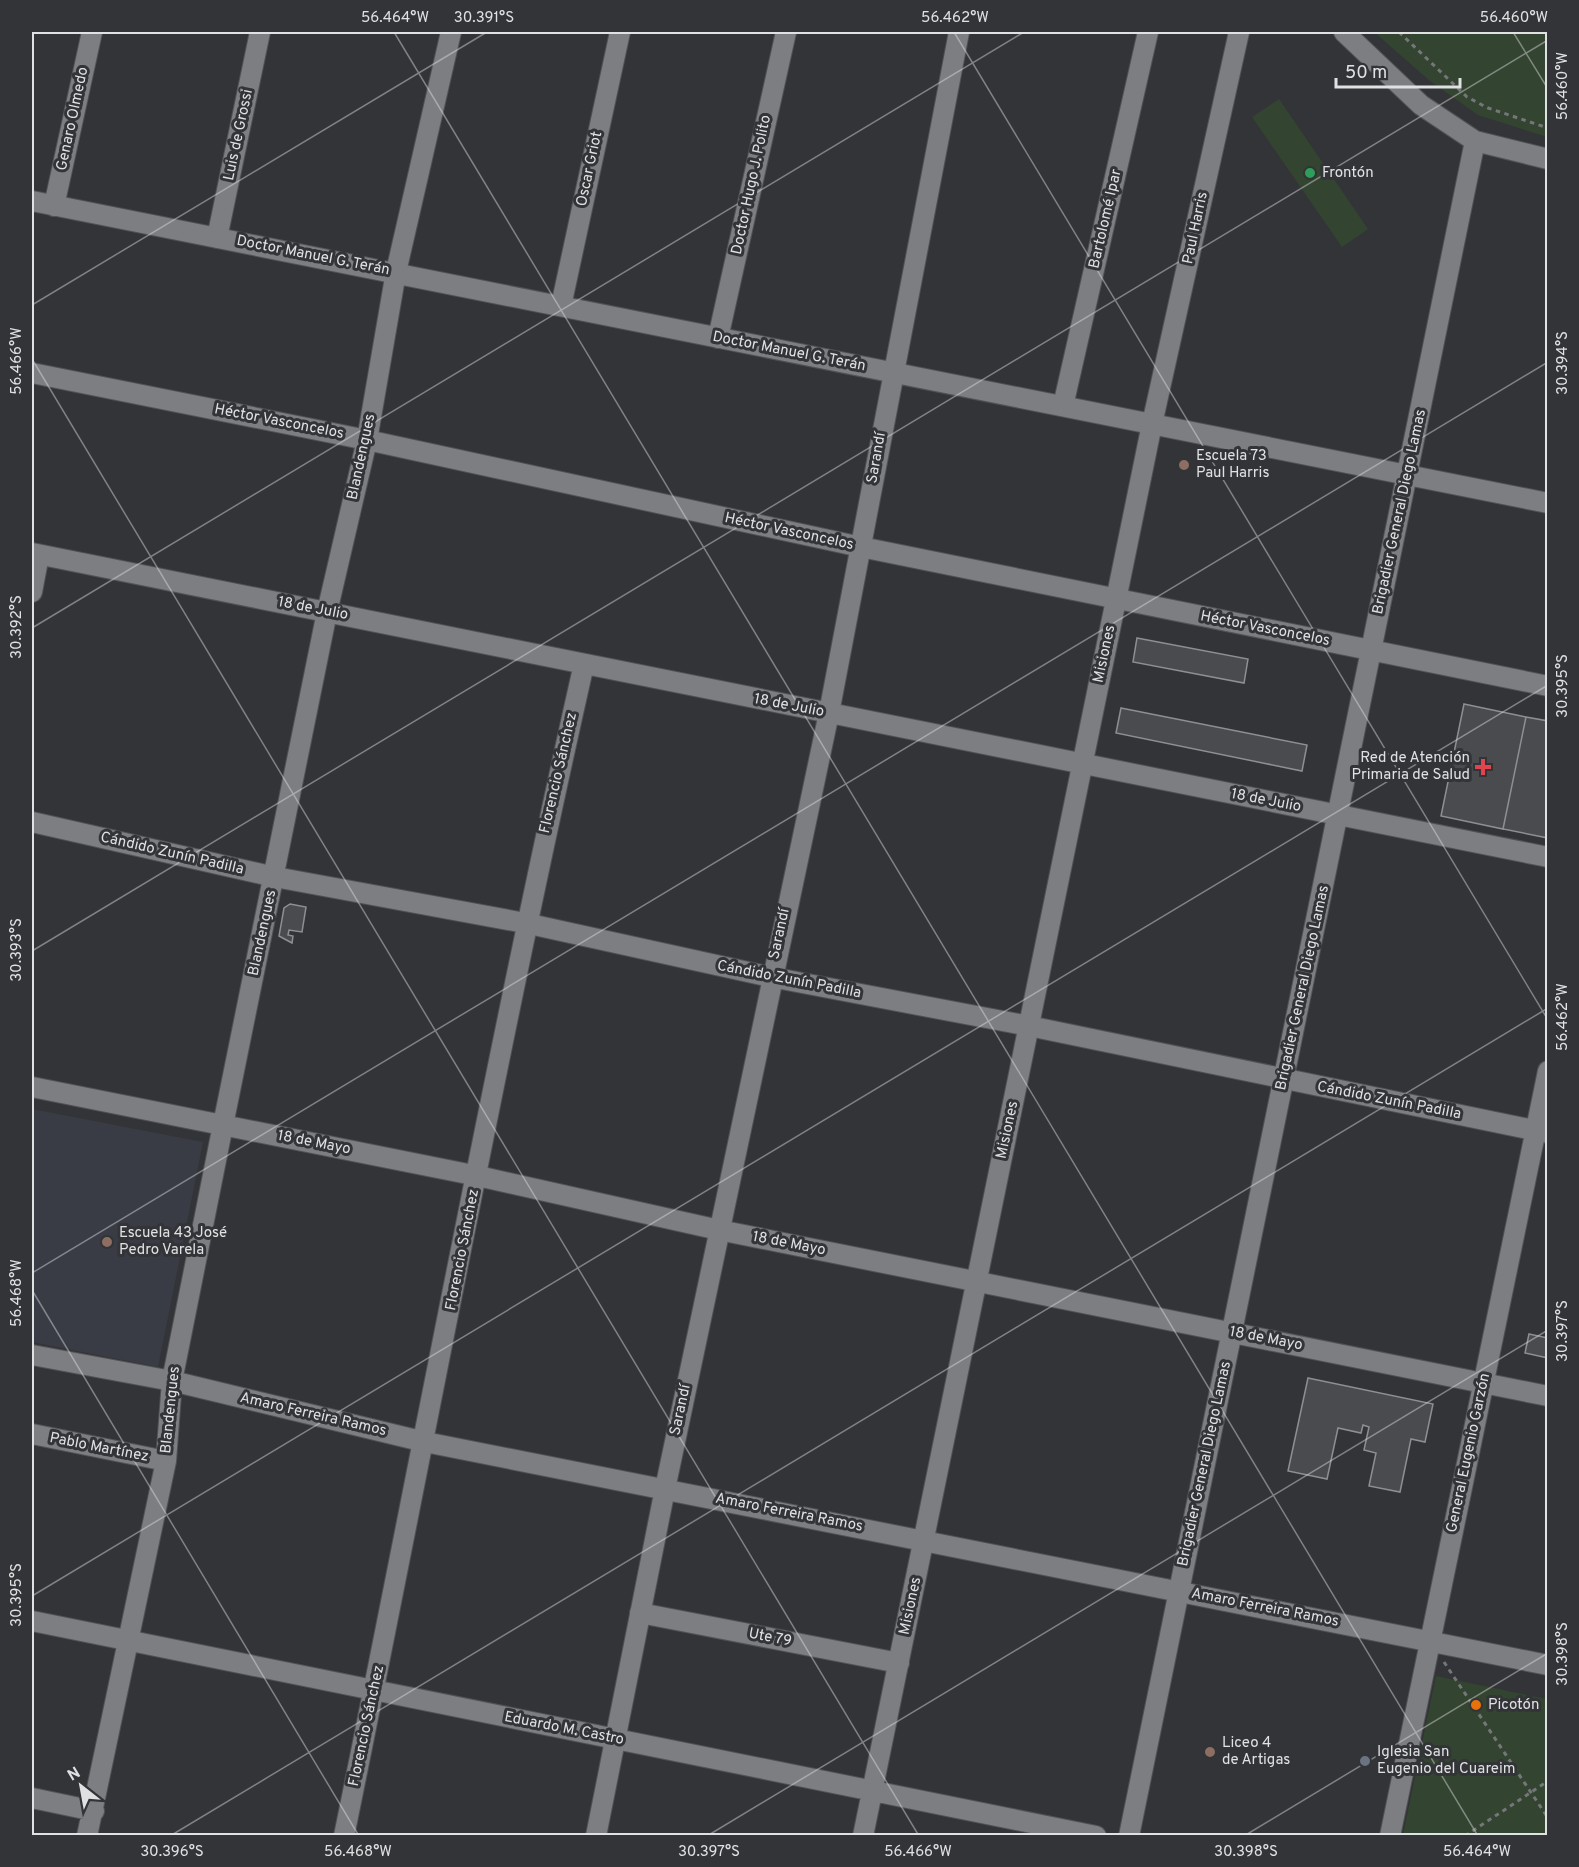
<svg xmlns="http://www.w3.org/2000/svg" width="1579" height="1867" viewBox="0 0 1579 1867" font-family="Overpass,sans-serif">
<style>
.built{fill:#393c45}
.green{fill:#334431}
.building{fill:#4a4b4f;stroke:#8e8f93;stroke-width:1.5}
.lines{fill:none;stroke-linecap:round;stroke-linejoin:round}
.minor-casing{stroke:#525256;stroke-width:22}
.path{stroke:#757679;stroke-width:3;stroke-dasharray:4.5 4.5;stroke-linecap:butt}
.minor{stroke:#7d7e82;stroke-width:20}
.ticks{fill:none;stroke:#e0e1e3;stroke-width:1.5;stroke-opacity:0.45}
.leisure-dot{fill:#2e9e5b;stroke:#333437;stroke-width:2}
.education-dot{fill:#8d6e63;stroke:#333437;stroke-width:2}
.health-dot{fill:#e0444e;stroke:#333437;stroke-width:2}
.food-dot{fill:#e8710a;stroke:#333437;stroke-width:2}
.worship-dot{fill:#6b7280;stroke:#333437;stroke-width:2}
.labels{text-anchor:middle;dominant-baseline:central;stroke-width:6;stroke-linejoin:round;paint-order:stroke}
.street-label{font-size:15px;fill:#e0e1e3;stroke:#333437}
.poi-label{font-size:15px;fill:#e0e1e3;stroke:#333437;text-anchor:start}
.neatline{fill:none;stroke:#e0e1e3;stroke-width:2}
.ticks-label{font-size:15px;text-anchor:middle;fill:#e0e1e3}
</style>
<rect width="100%" height="100%" fill="#333437"/>
<path class="built" d="M32,1109L203,1142L158,1367L32,1342Z"/>
<path class="green" d="M1374,32H1547V137L1478,115L1430,81Z
M1279,99L1368,229L1342,247L1252,117Z
M1436,1676L1547,1699V1835H1403Z"/>
<path class="building" d="M1137,638L1248,659L1244,683L1133,662Z
M1464,704L1526,717L1503,829L1441,816Z
M1121,708L1307,745L1302,771L1116,733Z
M1526,717L1548,721V838L1503,829Z
M290,904L306,907L302,932L289,930L288,935L293,936L292,943L279,936L284,908Z
M1529,1334L1548,1338V1358L1525,1353Z
M1308,1378L1433,1404L1425,1442L1411,1439L1400,1492L1369,1486L1376,1453L1364,1450L1369,1427L1363,1425L1361,1433L1338,1428L1327,1479L1288,1471Z"/>
<g class="lines">
<defs>
<path id="minor" d="M1344,32L1421,105L1475,141L1548,159
M32,201L1548,503
M54,206L92,32
M217,238L260,32
M561,306L620,32
M718,338L786,32
M32,373L367,440L861,547L1548,686
M1063,406L1148,32
M32,553L1548,857
M32,592L39,555
M32,822L275,877L525,923L771,977L1029,1026L1548,1133
M32,1087L478,1176L719,1230L1548,1396
M32,1355L172,1381L425,1442L1548,1665
M32,1434L166,1461
M640,1613L899,1663
M32,1621L1096,1836
M32,1798L94,1811
M87,1836L166,1461L172,1381L223,1125L327,612L367,440L396,272L451,32
M344,1836C424,1445 496,1053 584,664
M596,1836L665,1489L829,713L959,32
M863,1836L1152,424L1239,32
M1129,1836L1475,141
M1390,1836L1548,1071"/>
</defs>
<use href="#minor" class="minor-casing"/>
<path class="path" d="M1399,32L1467,97L1488,108L1548,128
M1444,1662L1548,1818
M1465,1836L1548,1781"/>
<use href="#minor" class="minor"/>
</g>
<path class="ticks" d="M394,32L1478,1836M954,32L1548,1020M1513,32L1548,89M32,305L487,32M32,359L919,1836M32,628L1024,32M32,951L1548,40M32,1273L1548,362M32,1290L359,1836M32,1596L1548,685M170,1836L1548,1008M707,1836L1548,1330M1244,1836L1548,1653"/>
<circle class="leisure-dot" cx="1310" cy="173" r="6"/>
<g class="education-dot">
<circle cx="1184" cy="465" r="6"/>
<circle cx="107" cy="1242" r="6"/>
<circle cx="1210" cy="1752" r="6"/>
</g>
<path class="health-dot" d="M1480 758h6v6h6v6h-6v6h-6v-6h-6v-6h6z"/>
<circle class="food-dot" cx="1476" cy="1705" r="6"/>
<circle class="worship-dot" cx="1365" cy="1761" r="6"/>
<g class="labels">
<g class="street-label">
<text transform="translate(73 119) rotate(-78)">Genaro Olmedo</text>
<text transform="translate(239 135) rotate(-78)">Luis de Grossi</text>
<text transform="translate(590 169) rotate(-78)">Oscar Griot</text>
<text transform="translate(752 185) rotate(-78)">Doctor Hugo J. Polito</text>
<text transform="translate(1106 219) rotate(-77)">Bartolomé Ipar</text>
<text transform="translate(1196 228) rotate(-78)">Paul Harris</text>
<text transform="translate(313 256) rotate(11)">Doctor Manuel G. Terán</text>
<text transform="translate(789 352) rotate(11)">Doctor Manuel G. Terán</text>
<text transform="translate(279 422) rotate(11)">Héctor Vasconcelos</text>
<text transform="translate(362 457) rotate(-78)">Blandengues</text>
<text transform="translate(877 458) rotate(-80)">Sarandí</text>
<text transform="translate(1400 512) rotate(-78)">Brigadier General Diego Lamas</text>
<text transform="translate(789 532) rotate(12)">Héctor Vasconcelos</text>
<text transform="translate(313 609) rotate(11)">18 de Julio</text>
<text transform="translate(1265 629) rotate(11)">Héctor Vasconcelos</text>
<text transform="translate(1105 654) rotate(-78)">Misiones</text>
<text transform="translate(789 706) rotate(11)">18 de Julio</text>
<text transform="translate(559 773) rotate(-77)">Florencio Sánchez</text>
<text transform="translate(1266 801) rotate(11)">18 de Julio</text>
<text transform="translate(172 854) rotate(13)">Cándido Zunín Padilla</text>
<text transform="translate(263 933) rotate(-78)">Blandengues</text>
<text transform="translate(780 934) rotate(-78)">Sarandí</text>
<text transform="translate(789 980) rotate(11)">Cándido Zunín Padilla</text>
<text transform="translate(1303 988) rotate(-78)">Brigadier General Diego Lamas</text>
<text transform="translate(1389 1101) rotate(11)">Cándido Zunín Padilla</text>
<text transform="translate(1008 1130) rotate(-78)">Misiones</text>
<text transform="translate(314 1143) rotate(11)">18 de Mayo</text>
<text transform="translate(789 1244) rotate(11)">18 de Mayo</text>
<text transform="translate(463 1250) rotate(-79)">Florencio Sánchez</text>
<text transform="translate(1266 1339) rotate(11)">18 de Mayo</text>
<text transform="translate(171 1410) rotate(-84)">Blandengues</text>
<text transform="translate(681 1410) rotate(-78)">Sarandí</text>
<text transform="translate(313 1415) rotate(13)">Amaro Ferreira Ramos</text>
<text transform="translate(99 1448) rotate(11)">Pablo Martínez</text>
<text transform="translate(1469 1453) rotate(-78)">General Eugenio Garzón</text>
<text transform="translate(1205 1464) rotate(-78)">Brigadier General Diego Lamas</text>
<text transform="translate(789 1513) rotate(11)">Amaro Ferreira Ramos</text>
<text transform="translate(911 1606) rotate(-78)">Misiones</text>
<text transform="translate(1265 1608) rotate(11)">Amaro Ferreira Ramos</text>
<text transform="translate(770 1638) rotate(11)">Ute 79</text>
<text transform="translate(367 1726) rotate(-78)">Florencio Sánchez</text>
<text transform="translate(564 1729) rotate(11)">Eduardo M. Castro</text>
</g>
<g class="poi-label">
<text x="1322" y="173">Frontón</text>
<text x="1196" y="456">Escuela 73<tspan x="1196" dy="17">Paul Harris</tspan></text>
<text x="1470" y="758" text-anchor="end">Red de Atención<tspan x="1470" dy="17">Primaria de Salud</tspan></text>
<text x="119" y="1233">Escuela 43 José<tspan x="119" dy="17">Pedro Varela</tspan></text>
<text x="1488" y="1705">Picotón</text>
<text x="1222" y="1743">Liceo 4<tspan x="1222" dy="17">de Artigas</tspan></text>
<text x="1377" y="1752">Iglesia San<tspan x="1377" dy="17">Eugenio del Cuareim</tspan></text>
</g>
</g>
<rect width="1579" height="1867" fill="none" stroke="#333437" stroke-width="66"/>
<g transform="translate(81 1786) rotate(329)" stroke="#333437" stroke-width="4.5" paint-order="stroke">
<path d="M0-4.5L10 22L0 15L-10 22Z" fill="#e0e1e3"/>
<text y="-9" font-size="16" font-weight="bold" text-anchor="middle" fill="#e0e1e3">N</text>
</g>
<path d="M1336 78v9h124v-9" fill="none" stroke="#e0e1e3" stroke-width="3"/>
<text x="1345" y="78" font-size="18" fill="#e0e1e3" stroke="#333437" stroke-width="4.5" paint-order="stroke">50 m</text>
<rect x="33" y="33" width="1513" height="1801" class="neatline"/>
<g class="ticks-label">
<text x="395" y="22">56.464°W</text>
<text x="484" y="22">30.391°S</text>
<text x="955" y="22">56.462°W</text>
<text x="1514" y="22">56.460°W</text>
<text transform="translate(1562 86) rotate(-90)" y="5">56.460°W</text>
<text transform="translate(16 361) rotate(-90)" y="5">56.466°W</text>
<text transform="translate(1562 363) rotate(-90)" y="5">30.394°S</text>
<text transform="translate(16 627) rotate(-90)" y="5">30.392°S</text>
<text transform="translate(1562 686) rotate(-90)" y="5">30.395°S</text>
<text transform="translate(16 950) rotate(-90)" y="5">30.393°S</text>
<text transform="translate(1562 1017) rotate(-90)" y="5">56.462°W</text>
<text transform="translate(16 1293) rotate(-90)" y="5">56.468°W</text>
<text transform="translate(1562 1331) rotate(-90)" y="5">30.397°S</text>
<text transform="translate(16 1595) rotate(-90)" y="5">30.395°S</text>
<text transform="translate(1562 1654) rotate(-90)" y="5">30.398°S</text>
<text x="172" y="1856">30.396°S</text>
<text x="358" y="1856">56.468°W</text>
<text x="709" y="1856">30.397°S</text>
<text x="918" y="1856">56.466°W</text>
<text x="1246" y="1856">30.398°S</text>
<text x="1477" y="1856">56.464°W</text>
</g>
</svg>
